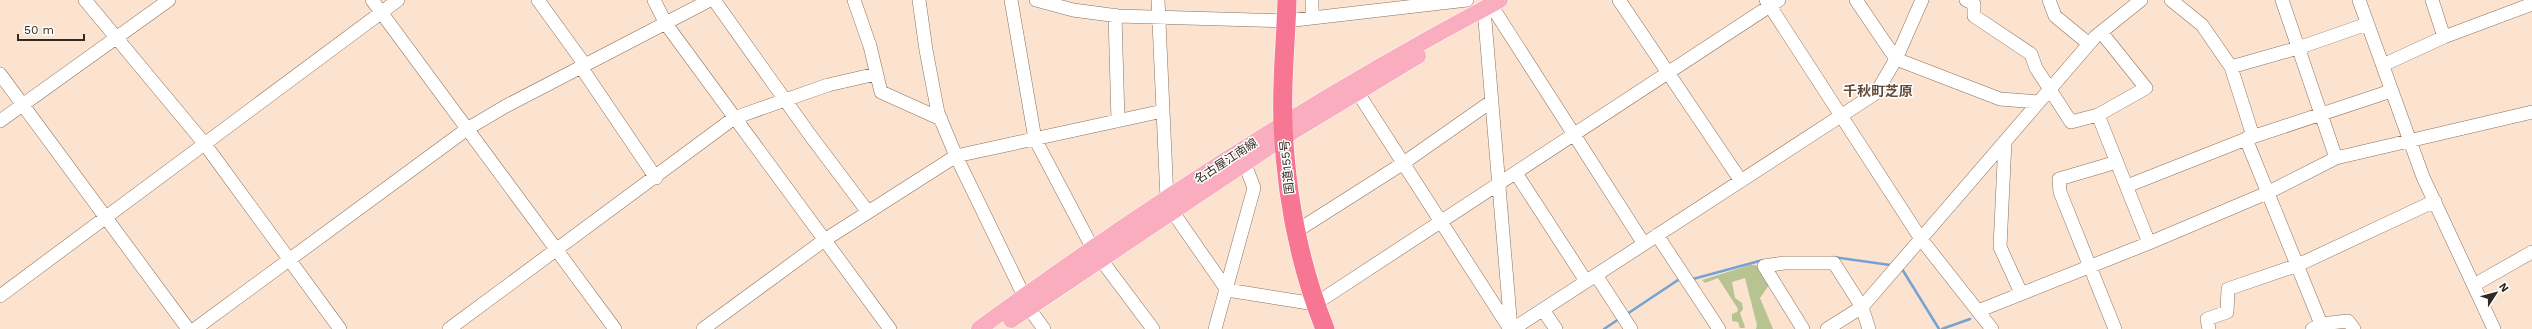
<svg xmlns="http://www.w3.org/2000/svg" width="2532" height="329" viewBox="0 0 2532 329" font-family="'Work Sans','Noto Sans JP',sans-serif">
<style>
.green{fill:#b8c392}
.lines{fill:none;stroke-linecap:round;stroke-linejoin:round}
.stream{stroke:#75a2d3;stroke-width:2.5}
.minor-casing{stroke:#8b715c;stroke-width:14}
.major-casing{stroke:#fff;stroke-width:17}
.highway-casing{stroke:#fff;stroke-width:20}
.minor{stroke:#fff;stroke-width:13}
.major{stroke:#faadbf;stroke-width:16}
.highway{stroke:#f67694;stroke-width:19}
.labels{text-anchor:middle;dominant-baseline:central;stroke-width:3;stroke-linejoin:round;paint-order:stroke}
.street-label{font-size:12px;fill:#342920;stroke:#fff}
.quarter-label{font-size:14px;font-weight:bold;fill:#634b37;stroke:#fff}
</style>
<rect width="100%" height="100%" fill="#fbe3d0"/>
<path class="green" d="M1750,265H1756L1769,285L1760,298L1773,329H1756L1757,325L1745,278L1732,282L1735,298L1742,303L1743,309L1740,313L1745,327L1744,328H1740L1738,322L1732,321V314L1737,312L1738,309L1718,278L1705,283L1702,280Z"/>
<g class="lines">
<path class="stream" d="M1833,257L1890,265
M1902,269L1939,329
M1693,279L1763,260
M1627,314L1681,278
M1604,329L1619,319
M1942,329L1970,319"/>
<defs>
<path id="minor" d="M85,0L204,143L340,329
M372,0L615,329
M538,0L585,65
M654,0L666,24L890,329
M714,0L810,135L868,212
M854,0L870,46L881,92L941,119
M919,0L926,50L938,113L956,156L1024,296
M1011,0L1035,139L1093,249L1153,329
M1036,0L1073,10L1118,16L1286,21L1467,0
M1158,0L1167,199
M1491,0V5L1644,244
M1619,0L1741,181
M1766,0L1921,239L1992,329
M1856,0L1896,59L2000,99L2039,102
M1966,0L1974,4V16L2031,54L2036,68L2071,122L2098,115L2146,88L2101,32
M2049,0L2055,16L2089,44
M2171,0L2202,25L2231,67L2252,133L2246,139L2321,324L2312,329
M2282,0L2336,158
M2359,0L2423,177L2494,329
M2432,0L2444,37
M1484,9L1511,329
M1115,15L1118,121
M1312,17V0
M2383,65L2444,37L2532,4
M581,67L656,178
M2231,67L2298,48L2367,24
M0,74L188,329
M1358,93L1510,329
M2098,115L2149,243
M0,121L169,0
M2005,141L2000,247L2021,293
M1516,173L1586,281
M2127,186L2246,139L2391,91
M1172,211L1227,290L1315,304L1779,0
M1295,232L1402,164L1492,101
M1657,235L1719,329
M1596,275L1631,329
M2474,285L2532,252
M0,296L398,0
M1028,307L1044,329
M1543,310L1556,329
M1978,311L2149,243L2267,193L2336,158L2532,112
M2321,324L2348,321L2354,329
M195,329L467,129L506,106L710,0
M449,329L734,118L828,85L876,74
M703,329L823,241L956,156L1163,111
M1215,329L1254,188L1245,164
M1513,329L1876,93L1896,59L1922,0
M1803,329L1764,266L1784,263H1834L1862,307L1869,329
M1827,329L1862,307L2095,37L2141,0
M2115,329L2060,192L2059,179L2117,162
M2209,329L2207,319L2227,312L2228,289L2298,265L2435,201"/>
<path id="major" d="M1011,320L1284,137L1418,56
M979,329C1145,207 1319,96 1500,0"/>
<path id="highway" d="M1287,0C1286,41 1281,83 1283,125C1286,194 1299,264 1325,329"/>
</defs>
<use href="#minor" class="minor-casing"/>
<use href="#major" class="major-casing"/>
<use href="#highway" class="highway-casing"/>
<use href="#minor" class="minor"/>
<use href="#major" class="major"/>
<use href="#highway" class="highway"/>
</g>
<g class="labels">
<g class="street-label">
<text transform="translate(1226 161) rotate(-33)">名古屋江南線</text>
<text transform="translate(1287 167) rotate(-96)">国道155号</text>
</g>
<g class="quarter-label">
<text x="1878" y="91">千秋町芝原</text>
</g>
</g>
<g transform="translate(2496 293) rotate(54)" stroke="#ffffff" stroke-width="3" paint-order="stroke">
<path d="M0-3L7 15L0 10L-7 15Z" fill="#342920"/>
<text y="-6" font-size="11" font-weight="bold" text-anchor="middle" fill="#342920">N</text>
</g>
<path d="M18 34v6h66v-6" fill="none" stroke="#342920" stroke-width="2"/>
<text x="24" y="34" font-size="12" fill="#342920" stroke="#ffffff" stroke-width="3" paint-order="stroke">50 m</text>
</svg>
